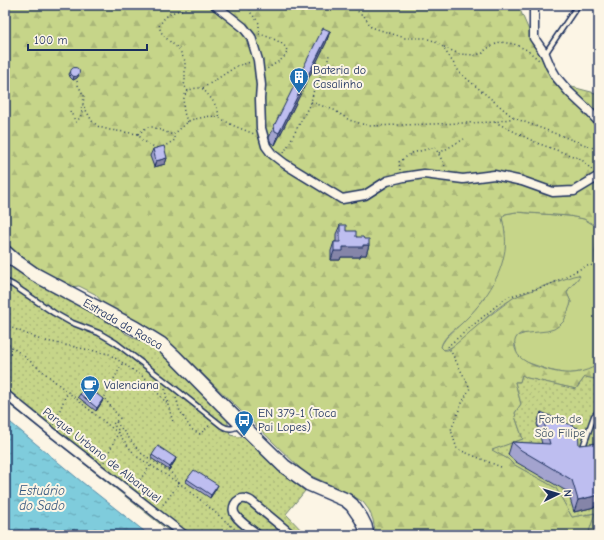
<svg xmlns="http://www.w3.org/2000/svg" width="604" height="540" viewBox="0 0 604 540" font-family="'Comic Neue',sans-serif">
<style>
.grass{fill:#c6d589;stroke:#708274}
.forest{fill:url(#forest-firs);stroke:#708274}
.park{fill:url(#park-dots);stroke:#708274}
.water{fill:url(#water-ripples);stroke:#578daa}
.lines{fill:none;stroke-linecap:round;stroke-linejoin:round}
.lane-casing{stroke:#1b2f5e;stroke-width:7}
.street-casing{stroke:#1b2f5e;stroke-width:11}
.primary-casing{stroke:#1b2f5e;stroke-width:16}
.path{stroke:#1b2f5e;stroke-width:1.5;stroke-dasharray:1 3;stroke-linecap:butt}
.lane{stroke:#fcf5e5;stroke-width:4}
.street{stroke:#fcf5e5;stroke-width:8}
.primary{stroke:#fcf5e5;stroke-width:13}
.wall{fill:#a3a3ce;stroke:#1b2f5e}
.shaded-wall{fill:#8585a8;stroke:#1b2f5e}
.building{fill:#bebef0;stroke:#1b2f5e}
.labels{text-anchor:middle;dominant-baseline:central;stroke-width:4;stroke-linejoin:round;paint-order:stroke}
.poi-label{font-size:12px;fill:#1b2f5e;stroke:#fcf5e5;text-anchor:start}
.street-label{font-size:12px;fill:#1b2f5e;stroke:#fcf5e5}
.park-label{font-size:12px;fill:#465869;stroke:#fcf5e5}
.water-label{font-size:13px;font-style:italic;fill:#34567e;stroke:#fcf5e5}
</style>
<defs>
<pattern id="forest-firs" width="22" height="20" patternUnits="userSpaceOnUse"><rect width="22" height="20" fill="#c6d589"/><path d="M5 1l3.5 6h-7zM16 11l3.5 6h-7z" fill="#aab779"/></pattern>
<pattern id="park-dots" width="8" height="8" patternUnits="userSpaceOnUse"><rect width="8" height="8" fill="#c6d589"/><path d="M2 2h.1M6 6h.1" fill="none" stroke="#aab779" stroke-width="1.8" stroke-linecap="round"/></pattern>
<pattern id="water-ripples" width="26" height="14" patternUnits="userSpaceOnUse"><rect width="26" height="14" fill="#7fccdc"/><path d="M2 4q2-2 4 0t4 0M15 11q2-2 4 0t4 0" fill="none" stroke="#67a6b6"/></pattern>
</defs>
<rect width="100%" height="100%" fill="#fcf5e5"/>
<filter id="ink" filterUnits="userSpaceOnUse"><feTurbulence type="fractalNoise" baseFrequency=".025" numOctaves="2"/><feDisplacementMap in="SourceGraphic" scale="8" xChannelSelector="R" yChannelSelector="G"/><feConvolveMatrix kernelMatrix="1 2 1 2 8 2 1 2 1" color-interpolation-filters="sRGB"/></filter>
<g filter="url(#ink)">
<path class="grass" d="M516,212L569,216L584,219L596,226L598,234L595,252L597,269L599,270V364L593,368L586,371L567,374L549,370L526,362L520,358L517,354L515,344L514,341L517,336L526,333L570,306L571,302L567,293L568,290L580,276L522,294C509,300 498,307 488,316C478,325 456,348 444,350L441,347L442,344L446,338L469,316L484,299L505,232L502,218L505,214Z"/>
<path class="forest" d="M5,5H518L537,49L553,82L599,94V270C591,259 598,248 598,235C598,232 597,229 596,226L584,219L569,216L516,212L505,214L502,218C505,230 507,243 504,255C499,282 480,306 461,324C454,330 443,337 441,347L444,350H448L456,344L489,316L513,298L522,294L573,276L578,275L580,276L568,290L567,293L571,302L570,306L564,321L560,325L554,329L547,331L520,334C515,337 514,342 515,348C516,351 517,354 519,356C526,365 555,373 566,373C577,374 590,370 599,364V380L585,377L576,389L527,378L522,375L520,382H515L521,404L515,413L516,415L515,416L523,439L493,450L508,459L513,464L549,484L556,488L572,517L596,513L588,535H376L373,520L369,510L363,502L350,494L305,473L179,351L161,336L109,309L110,307L103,303L95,294L79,286L68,287L15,256L5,245Z"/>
<path class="park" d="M5,259L115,323L125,333L140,341L149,342L156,347L227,418L230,435L245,438L273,466L305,491L286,514L306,535H174L5,401Z
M522,375L527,378L576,389L585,377L599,380V535H588L595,513L572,517L556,488L549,484L513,464L508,459L492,450L523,439L515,416L516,415L515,413L521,404L515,382H520Z"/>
<path class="water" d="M5,418L82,482L149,535H5Z"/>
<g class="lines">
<defs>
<path id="lane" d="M545,54L578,5
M5,281L13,285L54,313L70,322L99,333L116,343L173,387L222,426C229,430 233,429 240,425
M584,444L594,416L599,411"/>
<path id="street" d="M215,5L243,27L251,37L258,60L261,85L260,99L261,128L266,146L272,154L285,164L342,199L365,195L387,181L404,177L424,174L463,179L494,175L522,181L553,192L574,191L599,176
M534,5V38L545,54L550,66L557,78L569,92L586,108L599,122
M5,394L52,432L184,535
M258,535C251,529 241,523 236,516C230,509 236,497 246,499C247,499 251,501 252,502L292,535"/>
<path id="primary" d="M5,252L14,260L34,274L135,328L161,344L175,357L246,429L284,466L309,484L346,500L352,505L361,518L365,526L367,535"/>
</defs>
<use href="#lane" class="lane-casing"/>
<use href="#street" class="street-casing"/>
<use href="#primary" class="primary-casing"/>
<path class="path" d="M249,5L251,13L259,23V34
M353,5L356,10L365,17L371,27L405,38H425L434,41L442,46L460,73L514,118
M259,34C266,36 294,44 285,56C281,61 272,65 267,69
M444,47L459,54L476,55L483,53L486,49L500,42L514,44L527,50L539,60
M77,81L78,85L84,96L83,105L92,121L99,127L110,130L138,134L142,140L158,149
M203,88L237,66L251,62
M188,91L184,85L185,82V61L179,49L168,40L161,32L159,26C163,19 167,15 174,12C181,9 183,12 189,5
M311,102L334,110L349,120L369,126L495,122L514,118L599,150
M70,111L76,122C81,117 83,113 81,106L83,105
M188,122C183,115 181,98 187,92C191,88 197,88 202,88C212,99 216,103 220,118
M495,122L537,143L581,159L593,171
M138,134L147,127H153L173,135L190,120L210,116L220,118L232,125L254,134
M163,147L175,140L173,135
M284,153L311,102L314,89L320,79V74L327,65L329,55
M439,153L464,139
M400,170L399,162L412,153L435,147L446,168
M5,325L41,340L109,354L145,378L168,405
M5,342L25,357L118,433L136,456L185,487L242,535
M165,389L168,405L173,422
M176,398L180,411L191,429L200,434L211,424
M116,422L141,453L173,474L180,483L161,507
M54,425L65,397L69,392
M104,462L119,431L113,424L120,418L104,398L122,364
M501,467L457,449L451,430L461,405L470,388L448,346L507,297L549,285L582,268L590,265L599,268
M135,486L151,465
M222,535L230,525"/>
<use href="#lane" class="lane"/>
<use href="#street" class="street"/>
<use href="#primary" class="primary"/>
</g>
<path class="wall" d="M330,31L326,43L275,145L271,143L269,138L274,126Z
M71,71L79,75L77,78L73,80L70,77L69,74Z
M153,149L167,158L165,164L154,167L150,156Z
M340,225L346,231L356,237L364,239L369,245L366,255H361L360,257H341L340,260H331V251L334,242H336V234Z
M80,394L103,399L102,402L96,411L78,397Z
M541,412L579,445L599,506L574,512L568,492L516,462L508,455L512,442L542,444L537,424Z
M152,455L176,458L175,461L169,470L151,458Z
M187,479L216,489L210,498L186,482Z"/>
<path class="shaded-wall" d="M330,31L326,43L275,145L279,133Z
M79,75L77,78L73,80L74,76Z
M167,158L165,164L154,167L156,161Z
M363,245H369L366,255H361L360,257H341L340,260H331L334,251L343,247Z
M103,399L102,402L96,411L97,408Z
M176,458L175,461L169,470L170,467Z
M218,485L216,489L210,498L211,495Z
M599,495V506L574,512L578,500Z"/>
<path class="building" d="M323,28L330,31L279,133L275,131L274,126Z
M70.5 72a4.5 4.5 0 1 1 9 0a4.5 4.5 0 1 1-9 0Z
M164,146L167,158L156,161L153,149Z
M340,225H346V231H356V237H363L364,239H369V245H363V247H343V251H334V242H340Z
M87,386L103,399L97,408L80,394Z
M541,412L578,428L579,445L599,443V495L578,500L572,480L521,450L512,442L550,444Z
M158,446L176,458L170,467L152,455Z
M194,470L218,485L211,495L187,479Z"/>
</g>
<defs>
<symbol id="building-pin" viewBox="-11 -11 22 30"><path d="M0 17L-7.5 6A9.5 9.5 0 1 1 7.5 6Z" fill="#1f6fb2" stroke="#fcf5e5"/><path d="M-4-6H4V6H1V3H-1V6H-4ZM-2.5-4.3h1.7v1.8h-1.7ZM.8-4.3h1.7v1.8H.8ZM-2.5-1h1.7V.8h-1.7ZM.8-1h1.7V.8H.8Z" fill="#fff"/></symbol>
<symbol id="cafe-pin" viewBox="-11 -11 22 30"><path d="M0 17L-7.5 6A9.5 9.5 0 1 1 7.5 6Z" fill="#1f6fb2" stroke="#fcf5e5"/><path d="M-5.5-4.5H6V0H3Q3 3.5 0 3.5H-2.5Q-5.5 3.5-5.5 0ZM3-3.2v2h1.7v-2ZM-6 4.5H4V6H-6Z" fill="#fff"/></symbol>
<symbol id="bus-pin" viewBox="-11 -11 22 30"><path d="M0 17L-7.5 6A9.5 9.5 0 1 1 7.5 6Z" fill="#1f6fb2" stroke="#fcf5e5"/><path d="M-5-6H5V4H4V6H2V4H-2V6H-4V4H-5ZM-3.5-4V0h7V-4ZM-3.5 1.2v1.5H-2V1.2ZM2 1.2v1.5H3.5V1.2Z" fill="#fff"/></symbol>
</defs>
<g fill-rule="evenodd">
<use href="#building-pin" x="288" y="66" width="22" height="30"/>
<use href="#cafe-pin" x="79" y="374" width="22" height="30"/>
<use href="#bus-pin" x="233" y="409" width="22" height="30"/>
</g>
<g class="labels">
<g class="poi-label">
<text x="313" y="70">Bateria do<tspan x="313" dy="14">Casalinho</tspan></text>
<text x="104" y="385">Valenciana</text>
<text x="258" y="413">EN 379-1 (Toca<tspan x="258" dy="14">Pai Lopes)</tspan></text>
</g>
<g class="street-label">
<text transform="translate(123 324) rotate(30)">Estrada da Rasca</text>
<text transform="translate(102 455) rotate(38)">Parque Urbano de Albarquel</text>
</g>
<g class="park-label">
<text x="560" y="419">Forte de<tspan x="560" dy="14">São Filipe</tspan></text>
</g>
<g class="water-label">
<text x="42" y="490">Estuário<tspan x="42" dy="15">do Sado</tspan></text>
</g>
</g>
<rect width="604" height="540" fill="none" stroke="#fcf5e5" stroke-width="20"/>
<rect x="10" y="10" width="584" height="520" fill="none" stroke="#1b2f5e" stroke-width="1.5" filter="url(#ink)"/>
<g transform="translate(558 494) rotate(85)" stroke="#fcf5e5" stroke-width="3" paint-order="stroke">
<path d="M0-3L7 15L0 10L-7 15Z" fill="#1b2f5e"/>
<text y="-6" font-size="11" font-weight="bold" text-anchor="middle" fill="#1b2f5e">N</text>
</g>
<path d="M28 44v6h119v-6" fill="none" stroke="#1b2f5e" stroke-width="2"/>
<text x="34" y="44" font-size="12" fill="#1b2f5e" stroke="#fcf5e5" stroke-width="3" paint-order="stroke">100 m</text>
</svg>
